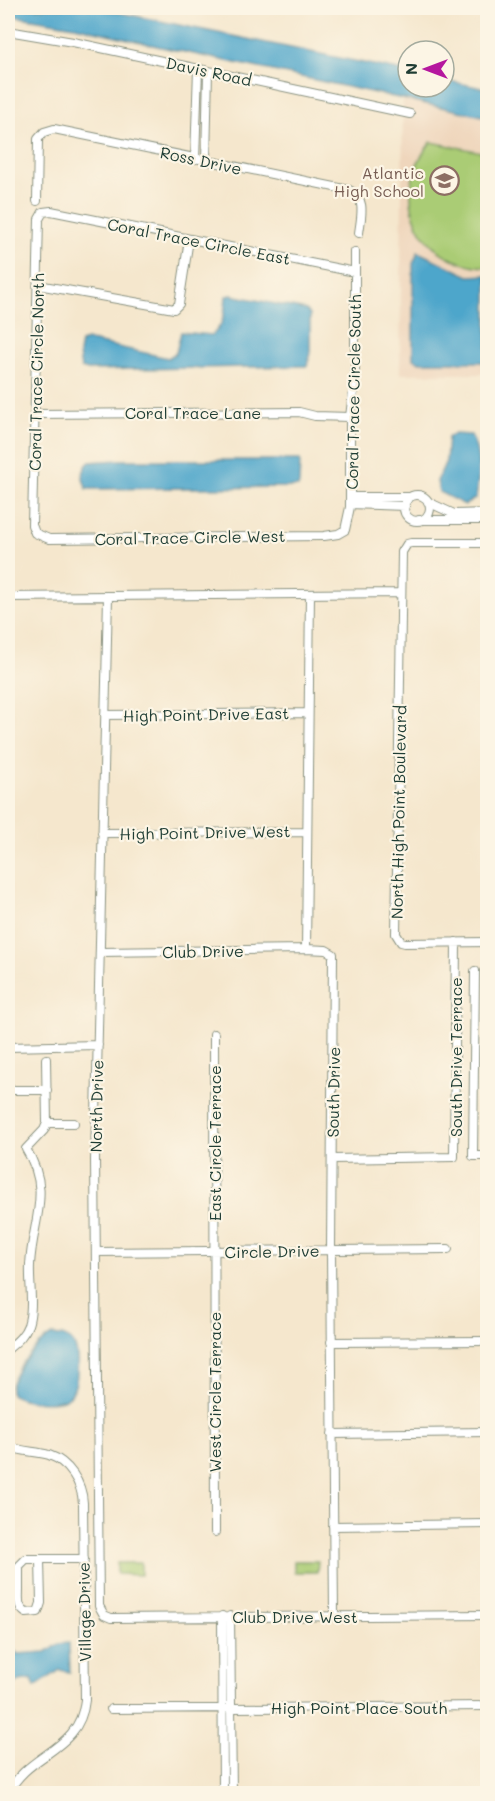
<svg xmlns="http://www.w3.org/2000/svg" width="495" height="1801" viewBox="0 0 495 1801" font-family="Mali,sans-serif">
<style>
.built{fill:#efd6bc}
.green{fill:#aacc74;stroke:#648454;stroke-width:1.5}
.water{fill:#4da6cb;stroke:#367280;stroke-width:1.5}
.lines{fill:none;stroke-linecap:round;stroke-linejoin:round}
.street-casing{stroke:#8a9280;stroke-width:10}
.street{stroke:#fff;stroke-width:8}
.labels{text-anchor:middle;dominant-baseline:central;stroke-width:4.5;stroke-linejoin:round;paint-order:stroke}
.street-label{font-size:16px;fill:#1f3d34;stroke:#fcf5e5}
.education-label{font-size:16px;fill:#785e54;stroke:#fcf5e5;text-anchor:end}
</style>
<rect width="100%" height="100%" fill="#fcf5e5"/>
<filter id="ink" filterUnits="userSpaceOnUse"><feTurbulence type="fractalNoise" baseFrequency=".0167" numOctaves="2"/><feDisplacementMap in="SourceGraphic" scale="12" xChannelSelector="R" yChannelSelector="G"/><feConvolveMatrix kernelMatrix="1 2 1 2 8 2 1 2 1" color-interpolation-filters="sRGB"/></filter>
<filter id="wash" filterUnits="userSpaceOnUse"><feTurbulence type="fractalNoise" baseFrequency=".008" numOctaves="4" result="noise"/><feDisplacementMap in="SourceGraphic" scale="24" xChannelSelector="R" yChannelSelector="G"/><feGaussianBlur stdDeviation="1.35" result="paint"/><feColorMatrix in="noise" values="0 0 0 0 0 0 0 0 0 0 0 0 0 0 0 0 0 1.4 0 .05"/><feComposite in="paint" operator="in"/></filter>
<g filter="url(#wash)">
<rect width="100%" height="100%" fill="#f5e7cd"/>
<path class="built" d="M403,98L487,117L488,374H400Z"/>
<path class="green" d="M431,142L487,153V267C419,265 387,195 431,142Z
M294,1561H318L317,1572H294Z
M117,1563H141V1575L117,1574Z"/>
<path class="water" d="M8,8H97L408,72V87H444V80L487,89V117L161,47L75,26L8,15Z
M418,252L469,276L487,275V362H420L413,359V264Z
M231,295L306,310L310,315V356L307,366L88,370L81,368L79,353L81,342L86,340L168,358L176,353L181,332L212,335C224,326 225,311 226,296Z
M454,434L471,435C481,455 479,476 476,498L465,505L439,492L437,481L446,461L448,437Z
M119,460H300L299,484L298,487L87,489C81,478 82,471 89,462Z
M52,1335C60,1336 68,1336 73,1343C80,1353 78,1383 72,1393C64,1407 22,1402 11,1394C8,1376 36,1343 52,1335Z
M69,1643L70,1672L60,1670L35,1687L32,1679L19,1681L8,1691V1645L18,1654L46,1652L59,1644Z"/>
</g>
<g filter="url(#ink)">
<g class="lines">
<defs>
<path id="street" d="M8,31L73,42L410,114
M195,159L198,69
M206,161L208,71
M37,201L38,139L44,132L54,129L349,190C367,197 361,217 359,233
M355,272L51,211L43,212L39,219L32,525L35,533L49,539L324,536L338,534L345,530L350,507V417L355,375V252
M38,285L174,309L179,304L189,239
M35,414L299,412L315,416L350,417
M404 508a13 13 0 1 1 26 0a13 13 0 1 1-26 0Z
M350,497H410
M428,502L454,514L488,513
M350,504L405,506
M419,520H488
M488,543H411L407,544L402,552L396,934L401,942L405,943L488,942
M108,596L95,1160L99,1606L104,1615L111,1618L488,1615
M8,597L401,593
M105,715L308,713
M102,833L307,832
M306,949L310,594
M100,952L306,949L326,950L333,954L331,1250L334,1616
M475,971L473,1156H488
M214,1034L215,1532
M8,1047L98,1045
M8,1090H47
M47,1123H74
M332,1159L454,1157L456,942
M96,1252L448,1249
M331,1342L488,1341
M8,1349C16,1342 24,1336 28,1325C34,1307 29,1283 30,1265C32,1221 53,1192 26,1149L44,1130L47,1123L46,1059
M332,1434L488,1432
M8,1446C21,1452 35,1451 49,1455C69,1462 82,1483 83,1503L85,1700C80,1752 27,1752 8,1794
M333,1526L488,1524
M8,1589H19V1566L26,1559H84
M19,1589C19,1599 17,1607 26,1613L38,1612L41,1603L40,1559
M222,1616L223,1794
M230,1616L232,1794
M111,1709L488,1706"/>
</defs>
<use href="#street" class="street-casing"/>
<use href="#street" class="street"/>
</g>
</g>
<defs>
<symbol id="school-ring" viewBox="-11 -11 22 22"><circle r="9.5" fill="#fcf5e5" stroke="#8d6e63" stroke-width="1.5"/><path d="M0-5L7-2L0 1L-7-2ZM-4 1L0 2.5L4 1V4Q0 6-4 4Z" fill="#8d6e63"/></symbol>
</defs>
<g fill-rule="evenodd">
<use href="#school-ring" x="428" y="164" width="33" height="33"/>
</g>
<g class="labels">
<g class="street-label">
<text transform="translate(209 71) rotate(12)">Davis Road</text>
<text transform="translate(201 160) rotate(12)">Ross Drive</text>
<text transform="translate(199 241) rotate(11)">Coral Trace Circle East</text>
<text transform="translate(36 372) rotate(-89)">Coral Trace Circle North</text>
<text transform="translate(353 392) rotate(-89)">Coral Trace Circle South</text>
<text x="193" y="412">Coral Trace Lane</text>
<text transform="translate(190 537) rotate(-1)">Coral Trace Circle West</text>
<text transform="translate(206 714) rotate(-1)">High Point Drive East</text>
<text transform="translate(398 812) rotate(-89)">North High Point Boulevard</text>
<text transform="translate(205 832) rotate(-1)">High Point Drive West</text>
<text transform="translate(203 951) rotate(-1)">Club Drive</text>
<text transform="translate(455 1057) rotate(-90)">South Drive Terrace</text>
<text transform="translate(333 1092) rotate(-89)">South Drive</text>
<text transform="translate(96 1106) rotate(-89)">North Drive</text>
<text transform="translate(214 1143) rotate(-90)">East Circle Terrace</text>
<text transform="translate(272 1251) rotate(-1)">Circle Drive</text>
<text transform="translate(214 1392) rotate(-90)">West Circle Terrace</text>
<text transform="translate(84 1612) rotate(-91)">Village Drive</text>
<text x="295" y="1616">Club Drive West</text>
<text x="359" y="1707">High Point Place South</text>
</g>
<g class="education-label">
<text x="424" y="172">Atlantic<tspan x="424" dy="18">High School</tspan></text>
</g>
</g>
<rect width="495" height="1801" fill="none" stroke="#fcf5e5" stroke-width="30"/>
<g transform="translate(426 69) rotate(270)"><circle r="28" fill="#fcf5e5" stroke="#a4ab9e" stroke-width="1.5"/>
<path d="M0-4.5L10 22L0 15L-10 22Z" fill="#b5179e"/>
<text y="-9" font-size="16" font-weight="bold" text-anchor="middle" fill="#1f3d34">N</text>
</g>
</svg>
